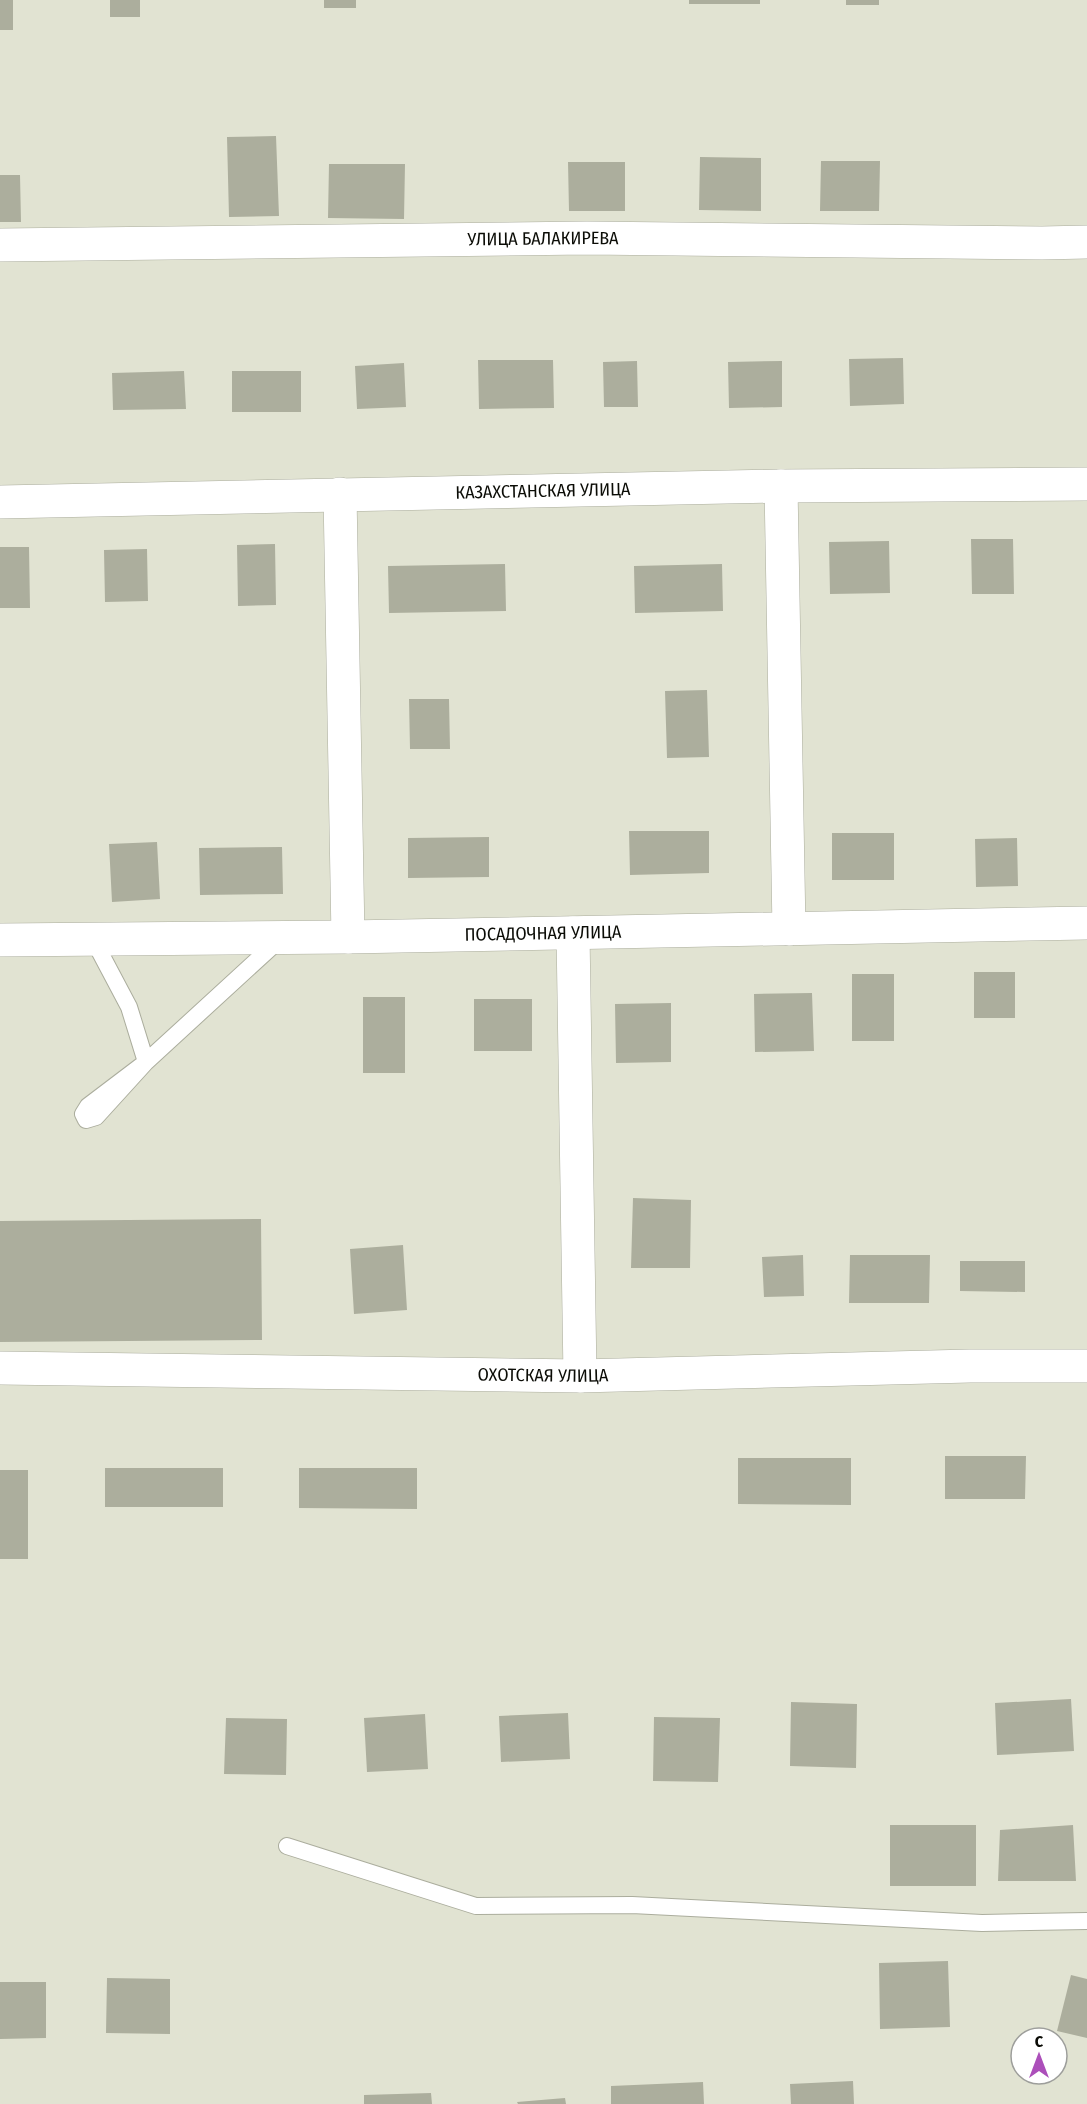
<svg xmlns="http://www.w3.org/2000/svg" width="1087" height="2104" viewBox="0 0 1087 2104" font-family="'Fira Sans Condensed',sans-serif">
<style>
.building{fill:#acae9d}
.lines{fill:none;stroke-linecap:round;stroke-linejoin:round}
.lane-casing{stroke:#abad9d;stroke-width:18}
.street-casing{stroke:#abad9d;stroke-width:34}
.lane{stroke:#fff;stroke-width:16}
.street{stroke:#fff;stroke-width:33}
.labels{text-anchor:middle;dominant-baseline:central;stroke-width:5;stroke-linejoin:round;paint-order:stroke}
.street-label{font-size:18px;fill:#0b0c06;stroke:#fff}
</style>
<rect width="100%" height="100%" fill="#e1e3d2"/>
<path class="building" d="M0,0H13V30H0Z
M110,0H140V17H110Z
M324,0H356V8H324Z
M689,0H760V4H689Z
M846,0H879V5H846Z
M276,136L279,216L229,217L227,137Z
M700,157L761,158V211L699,210Z
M821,161H880L879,211H820Z
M568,162H625V211H569Z
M329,164H405L404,219L328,218Z
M0,175H20L21,222H0Z
M903,358L904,404L850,406L849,359Z
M478,360H553L554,408L479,409Z
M637,361L638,407H604L603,362Z
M782,361V407L729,408L728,362Z
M404,363L406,407L357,409L355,366Z
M184,371L186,409L113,410L112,373Z
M232,371H301V412H232Z
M971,539H1013L1014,594H972Z
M889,541L890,593L830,594L829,542Z
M275,544L276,605L238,606L237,545Z
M0,547H29L30,608H0Z
M147,549L148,601L105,602L104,550Z
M505,564L506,611L389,613L388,566Z
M722,564L723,611L635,613L634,566Z
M707,690L709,757L667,758L665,691Z
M409,699H449L450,749H410Z
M629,831H709V873L630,875Z
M832,833H894V880H832Z
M489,837V877L408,878V838Z
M1017,838L1018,886L976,887L975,839Z
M157,842L160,899L112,902L109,844Z
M282,847L283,894L200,895L199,848Z
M974,972H1015V1018H974Z
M852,974H894V1041H852Z
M812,993L814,1051L755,1052L754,994Z
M363,997H405V1073H363Z
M474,999H532V1051H474Z
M671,1003V1062L616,1063L615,1004Z
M633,1198L691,1200L690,1268H631Z
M261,1219L262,1340L0,1342V1221Z
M403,1245L407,1310L354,1314L350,1249Z
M803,1255L804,1296L764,1297L762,1257Z
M850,1255H930L929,1303H849Z
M960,1261H1025V1292L960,1291Z
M945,1456H1026L1025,1499H945Z
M738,1458H851V1505L738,1504Z
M105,1468H223V1507H105Z
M299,1468H417V1509L299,1508Z
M0,1470H28V1559H0Z
M1071,1699L1074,1751L997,1755L995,1703Z
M791,1702L857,1704L856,1768L790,1766Z
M568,1713L570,1759L501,1762L499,1716Z
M425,1714L428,1769L367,1772L364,1718Z
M654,1717L720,1718L718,1782L653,1781Z
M226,1718L287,1719L286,1775L224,1774Z
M890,1825H976V1886H890Z
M1073,1825L1076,1881H998L1000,1830Z
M948,1961L950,2027L880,2029L879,1963Z
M1071,1975L1087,1979V2038L1057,2031Z
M107,1978L170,1979V2034L106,2033Z
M0,1982H46V2038L0,2039Z
M853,2081L854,2104H791L790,2084Z
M703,2082L704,2104H611V2086Z
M431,2093L432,2104H364V2095Z
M565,2098L566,2104H518L517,2102Z"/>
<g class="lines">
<defs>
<path id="lane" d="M93,939L129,1007L146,1062L96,1117L86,1120L83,1114L88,1106L146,1062L279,940
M287,1846L476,1906L632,1905L982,1923L1087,1921"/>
<g id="street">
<path id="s1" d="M0,245L587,238L1042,243L1087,242"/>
<path d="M781,486L789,929"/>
<path d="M340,494L348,937"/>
<path id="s2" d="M0,502L781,486L1087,484"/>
<path d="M573,933L580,1376"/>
<path id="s3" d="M0,940L348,937L1087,923"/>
<path id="s4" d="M0,1368L580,1376L970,1366H1087"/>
</g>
</defs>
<use href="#lane" class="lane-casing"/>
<use href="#street" class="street-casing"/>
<use href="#lane" class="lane"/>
<use href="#street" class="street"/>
</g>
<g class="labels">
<g class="street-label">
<text stroke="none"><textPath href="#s1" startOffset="543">УЛИЦА БАЛАКИРЕВА</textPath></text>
<text stroke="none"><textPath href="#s2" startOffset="543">КАЗАХСТАНСКАЯ УЛИЦА</textPath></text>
<text stroke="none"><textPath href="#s3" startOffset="543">ПОСАДОЧНАЯ УЛИЦА</textPath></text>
<text stroke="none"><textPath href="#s4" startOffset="543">ОХОТСКАЯ УЛИЦА</textPath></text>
</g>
</g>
<g transform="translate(1039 2056)"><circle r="28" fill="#ffffff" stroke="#9d9e9b" stroke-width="1.5"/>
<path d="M0-4.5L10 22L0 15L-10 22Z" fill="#ac4fba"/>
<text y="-9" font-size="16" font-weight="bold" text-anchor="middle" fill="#0b0c06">С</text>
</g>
</svg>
